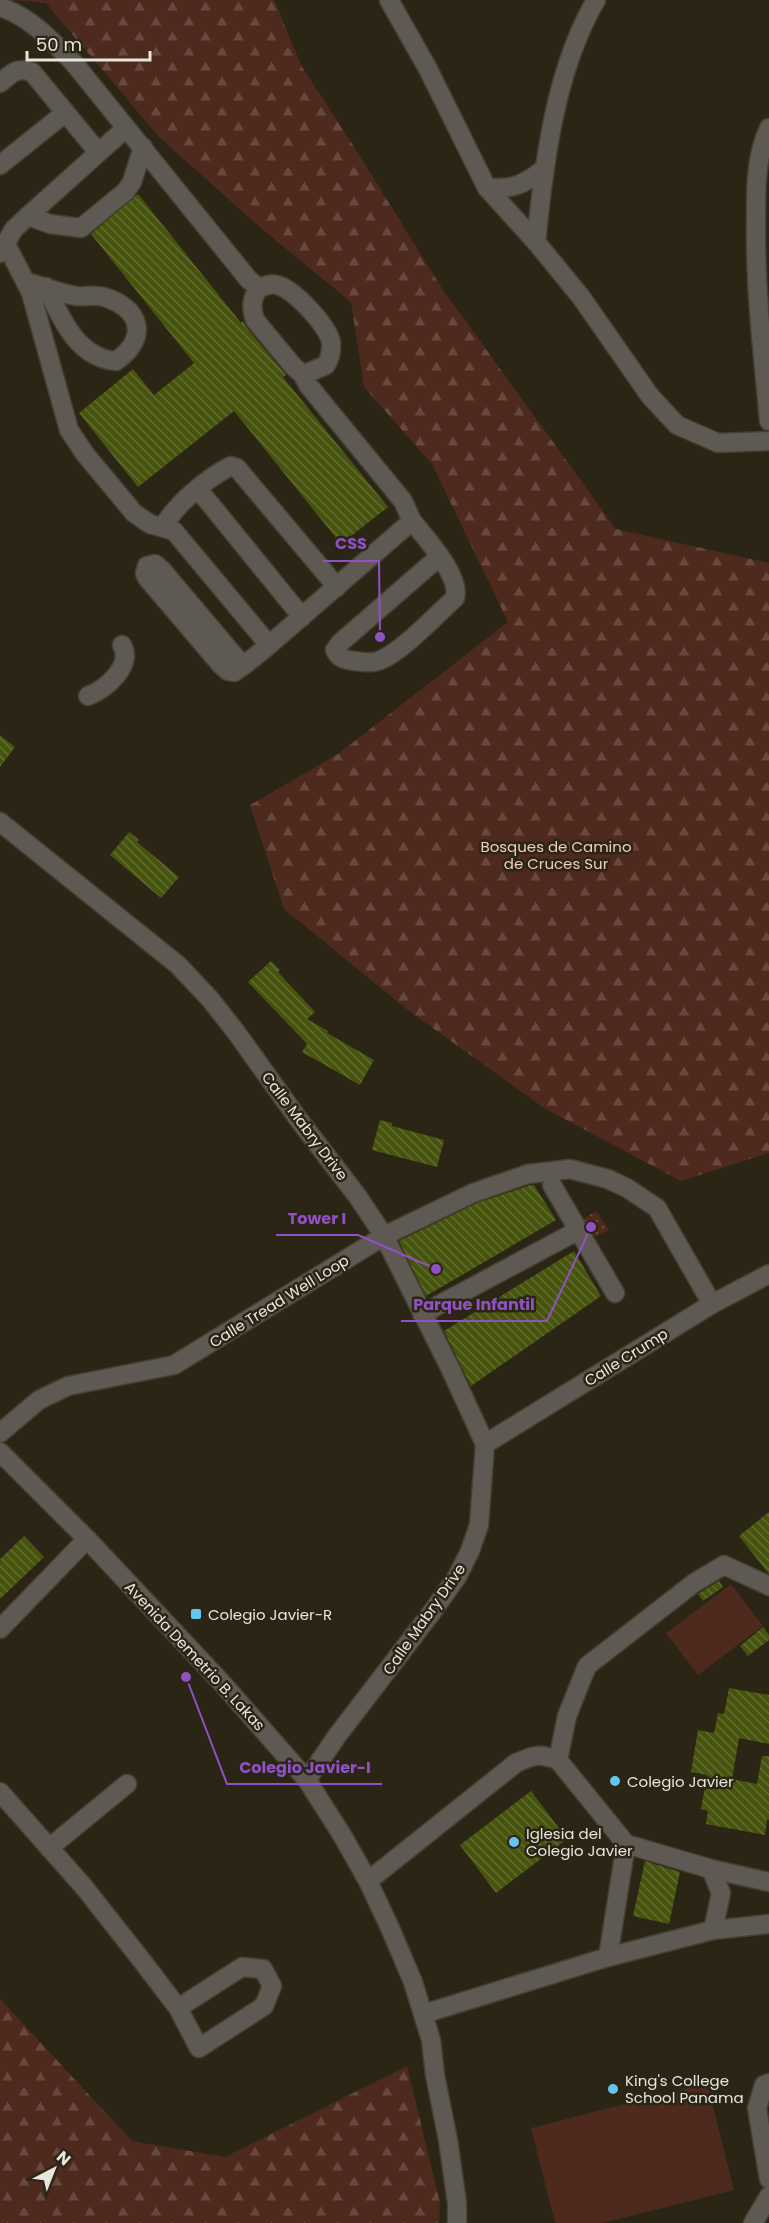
<svg xmlns="http://www.w3.org/2000/svg" width="769" height="2223" font-family="Poppins,sans-serif">
<defs>
<pattern id="green-dots" width="8" height="8" patternUnits="userSpaceOnUse" patternTransform="scale(1.5)"><rect width="8" height="8" fill="#4e291e"/><path d="M2 2h.1M6 6h.1" fill="none" stroke="#68483e" stroke-width="1.8" stroke-linecap="round"/></pattern>
<pattern id="forest-firs" width="22" height="20" patternUnits="userSpaceOnUse" patternTransform="scale(1.5)"><rect width="22" height="20" fill="#4e291e"/><path d="M5 1l3.5 6h-7zM16 11l3.5 6h-7z" fill="#68483e"/></pattern>
<pattern id="building-back-hatch" width="6" height="6" patternUnits="userSpaceOnUse" patternTransform="scale(1.5)"><rect width="6" height="6" fill="#47540e"/><path d="M-1 5l2 2M0 0l6 6M5-1l2 2" fill="none" stroke="#626c30"/></pattern>
</defs>
<rect width="100%" height="100%" fill="#2a2515"/>
<!-- green -->
<path fill="url(#green-dots)" d="M596,1211L609,1230L584,1242L574,1225Z"/>
<!-- forest -->
<g fill="url(#forest-firs)">
<path d="M8,0H274L302,67L351,142L443,290L616,529L769,563V1153L681,1181L544,1108L409,1011L284,909L250,805L338,754L508,622L432,464L364,387L351,302L263,230L159,137L46,3Z"/>
<path d="M0,1999L132,2141L225,2157L407,2066L440,2203L439,2223H0Z"/>
</g>
<!-- pitch -->
<g fill="#4e291e">
<path d="M731,1584L763,1626L698,1675L666,1633Z"/>
<path d="M707,2083L734,2190L602,2223H555L531,2128Z"/>
</g>
<!-- building -->
<g fill="url(#building-back-hatch)">
<path d="M138,194L241,323L243,321L246,327L286,375L283,377L388,507L341,544L234,411L138,487L79,413L133,369L154,395L194,363L91,234Z"/>
<path d="M0,735L15,747L0,767Z"/>
<path d="M129,832L139,840L137,842L179,877L161,898L110,855Z"/>
<path d="M271,961L280,970L278,972L315,1012L307,1019L328,1031L327,1033L374,1060L360,1085L302,1052L307,1044L248,982Z"/>
<path d="M380,1120L392,1123V1126L444,1140L437,1167L372,1150Z"/>
<path d="M531,1185H534L556,1220L426,1296L399,1241L477,1203Z"/>
<path d="M574,1251L601,1296L471,1386L444,1331Z"/>
<path d="M769,1512V1574L739,1536Z"/>
<path d="M24,1536L44,1557L0,1599V1559Z"/>
<path d="M719,1581L723,1587L703,1601L698,1594Z"/>
<path d="M763,1627L769,1635V1640L748,1656L740,1646Z"/>
<path d="M729,1688L769,1695V1744L739,1738L732,1779L757,1784L762,1756H769V1820L767,1819L765,1835L706,1824L708,1811L701,1809L707,1775L691,1772L698,1730L714,1733L718,1713L724,1714Z"/>
<path d="M531,1791L567,1839L496,1893L460,1845Z"/>
<path d="M645,1861L680,1872L669,1924L633,1916Z"/>
</g>
<g fill="none" stroke-linecap="round" stroke-linejoin="round">
<!-- minor casing -->
<g stroke="#454031" stroke-width="21">
<g id="minor">
<path d="M389,0L428,69L487,188L536,242L581,297L650,396L677,425L718,443L769,441"/>
<path d="M0,7C29,16 52,41 73,62L249,280L259,288C251,298 251,309 255,320L293,366L303,375L308,385L403,501L412,521L269,645L174,531L150,524L134,513L85,454L69,430L31,293L6,244"/>
<path d="M0,83C12,73 16,67 32,72L98,152"/>
<path d="M769,128C755,158 756,191 756,223C755,289 763,355 769,421"/>
<path d="M0,165L65,113"/>
<path d="M487,188C514,189 523,185 544,169"/>
<path d="M28,216L50,224L81,228L126,191L132,182L143,147"/>
<path d="M536,242C544,163 555,70 596,0"/>
<path d="M0,253L14,229L28,216L126,128"/>
<path d="M26,282C42,286 59,293 76,296C85,297 95,294 104,297C141,308 149,338 116,361C77,358 61,318 46,287"/>
<path d="M259,288C265,286 270,283 277,285C294,289 327,325 331,342C332,351 330,358 326,365L303,375"/>
<path d="M198,489L302,617"/>
<path d="M412,521C425,537 461,576 455,598C437,614 400,654 378,661C372,663 361,662 355,661C346,660 339,659 335,650L340,643L439,557"/>
<path d="M163,527C176,504 207,478 231,466L237,468L337,587"/>
<path d="M243,666L162,570L155,564L147,566L145,573L147,578L221,665L228,671L234,672C247,664 258,654 269,645"/>
<path d="M88,696C106,689 134,665 122,645"/>
<path d="M0,822L178,965L210,999L236,1032L299,1120L358,1197L384,1236L451,1370L485,1444L479,1525L470,1551L457,1577L432,1612L337,1736L307,1780"/>
<path d="M552,1185L615,1293"/>
<path d="M422,1314L577,1231"/>
<path d="M0,1433L39,1400L68,1386L174,1365L384,1236L473,1193L528,1174L570,1169L608,1179L627,1188L657,1208L712,1304"/>
<path d="M485,1444L712,1304L769,1274"/>
<path d="M0,1452L87,1539L222,1683L307,1780L342,1835L368,1881L390,1928L413,1982L431,2040L435,2075L448,2140L457,2203V2223"/>
<path d="M0,1629L87,1539"/>
<path d="M558,1760L567,1716L587,1666L694,1583L724,1565L769,1586"/>
<path d="M0,1792L84,1887L143,1962L178,2008L199,2048L264,2006L272,1986L263,1969L242,1967L178,2008"/>
<path d="M49,1848L127,1784"/>
<path d="M711,1869L721,1893L713,1930"/>
<path d="M368,1881L516,1763C534,1755 539,1753 558,1760L626,1844L711,1869L769,1882"/>
<path d="M608,1957L626,1844"/>
<path d="M423,2014L608,1957L713,1930L769,1924"/>
<path d="M769,2083L764,2085L757,2108L769,2179"/>
<path d="M753,2223L769,2196"/>
</g>
</g>
<!-- minor -->
<use href="#minor" stroke="#5f5953" stroke-width="18"/>
</g>
<!-- markers -->
<g fill="#65c5ee" stroke="#2a2515" stroke-width="2">
<rect x="190" y="1608" width="12" height="12" rx="3"/>
<circle cx="615" cy="1781" r="6"/>
<circle cx="514" cy="1842" r="6"/>
<circle cx="613" cy="2089" r="6"/>
</g>
<g text-anchor="middle" dominant-baseline="central" stroke-width="5" stroke-linejoin="round" paint-order="stroke">
<!-- park labels -->
<g font-size="15" fill="#f3cbbf" stroke="#2a2515">
<text x="556" y="846">Bosques de Camino<tspan x="556" dy="17">de Cruces Sur</tspan></text>
</g>
<!-- street labels -->
<g font-size="15" fill="#e8e5db" stroke="#2a2515">
<text transform="translate(305 1126) rotate(53)">Calle Mabry Drive</text>
<text transform="translate(279 1301) rotate(-32)">Calle Tread Well Loop</text>
<text transform="translate(626 1357) rotate(-32)">Calle Crump</text>
<text transform="translate(424 1619) rotate(-55)">Calle Mabry Drive</text>
<text transform="translate(195 1656) rotate(47)">Avenida Demetrio B. Lakas</text>
</g>
<!-- poi labels -->
<g font-size="15" fill="#e8e5db" stroke="#2a2515" text-anchor="start">
<text x="208" y="1614">Colegio Javier-R</text>
<text x="627" y="1781">Colegio Javier</text>
<text x="526" y="1833">Iglesia del<tspan x="526" dy="17">Colegio Javier</tspan></text>
<text x="625" y="2080">King's College<tspan x="625" dy="17">School Panama</tspan></text>
</g>
</g>
<!-- callouts -->
<path fill="none" stroke="#9151c5" stroke-width="2" d="M380 637L379 561H323M436 1269L358 1235H276M591 1227L547 1321H401M186 1677L227 1784H382"/>
<g fill="#9151c5" stroke="#2a2515" stroke-width="2">
<circle cx="380" cy="637" r="6"/>
<circle cx="436" cy="1269" r="6"/>
<circle cx="591" cy="1227" r="6"/>
<circle cx="186" cy="1677" r="6"/>
</g>
<g font-size="16" text-anchor="middle" font-weight="bold" fill="#9151c5" stroke="#2a2515" stroke-width="5" stroke-linejoin="round" paint-order="stroke">
<text x="351" y="549">CSS</text>
<text x="317" y="1224">Tower I</text>
<text x="474" y="1310">Parque Infantil</text>
<text x="305" y="1773">Colegio Javier-I</text>
</g>
<!-- north arrow -->
<g transform="translate(54 2169) rotate(42)" stroke="#2a2515" stroke-width="4.5" paint-order="stroke">
<path d="M0-4.5L10 22L0 15L-10 22Z" fill="#e8e5db"/>
<text y="-9" font-size="16" font-weight="bold" text-anchor="middle" fill="#e8e5db">N</text>
</g>
<!-- scale -->
<path d="M27 51v9h123v-9" fill="none" stroke="#e8e5db" stroke-width="3"/>
<text x="36" y="51" font-size="18" fill="#e8e5db" stroke="#2a2515" stroke-width="4.5" paint-order="stroke">50 m</text>
</svg>
